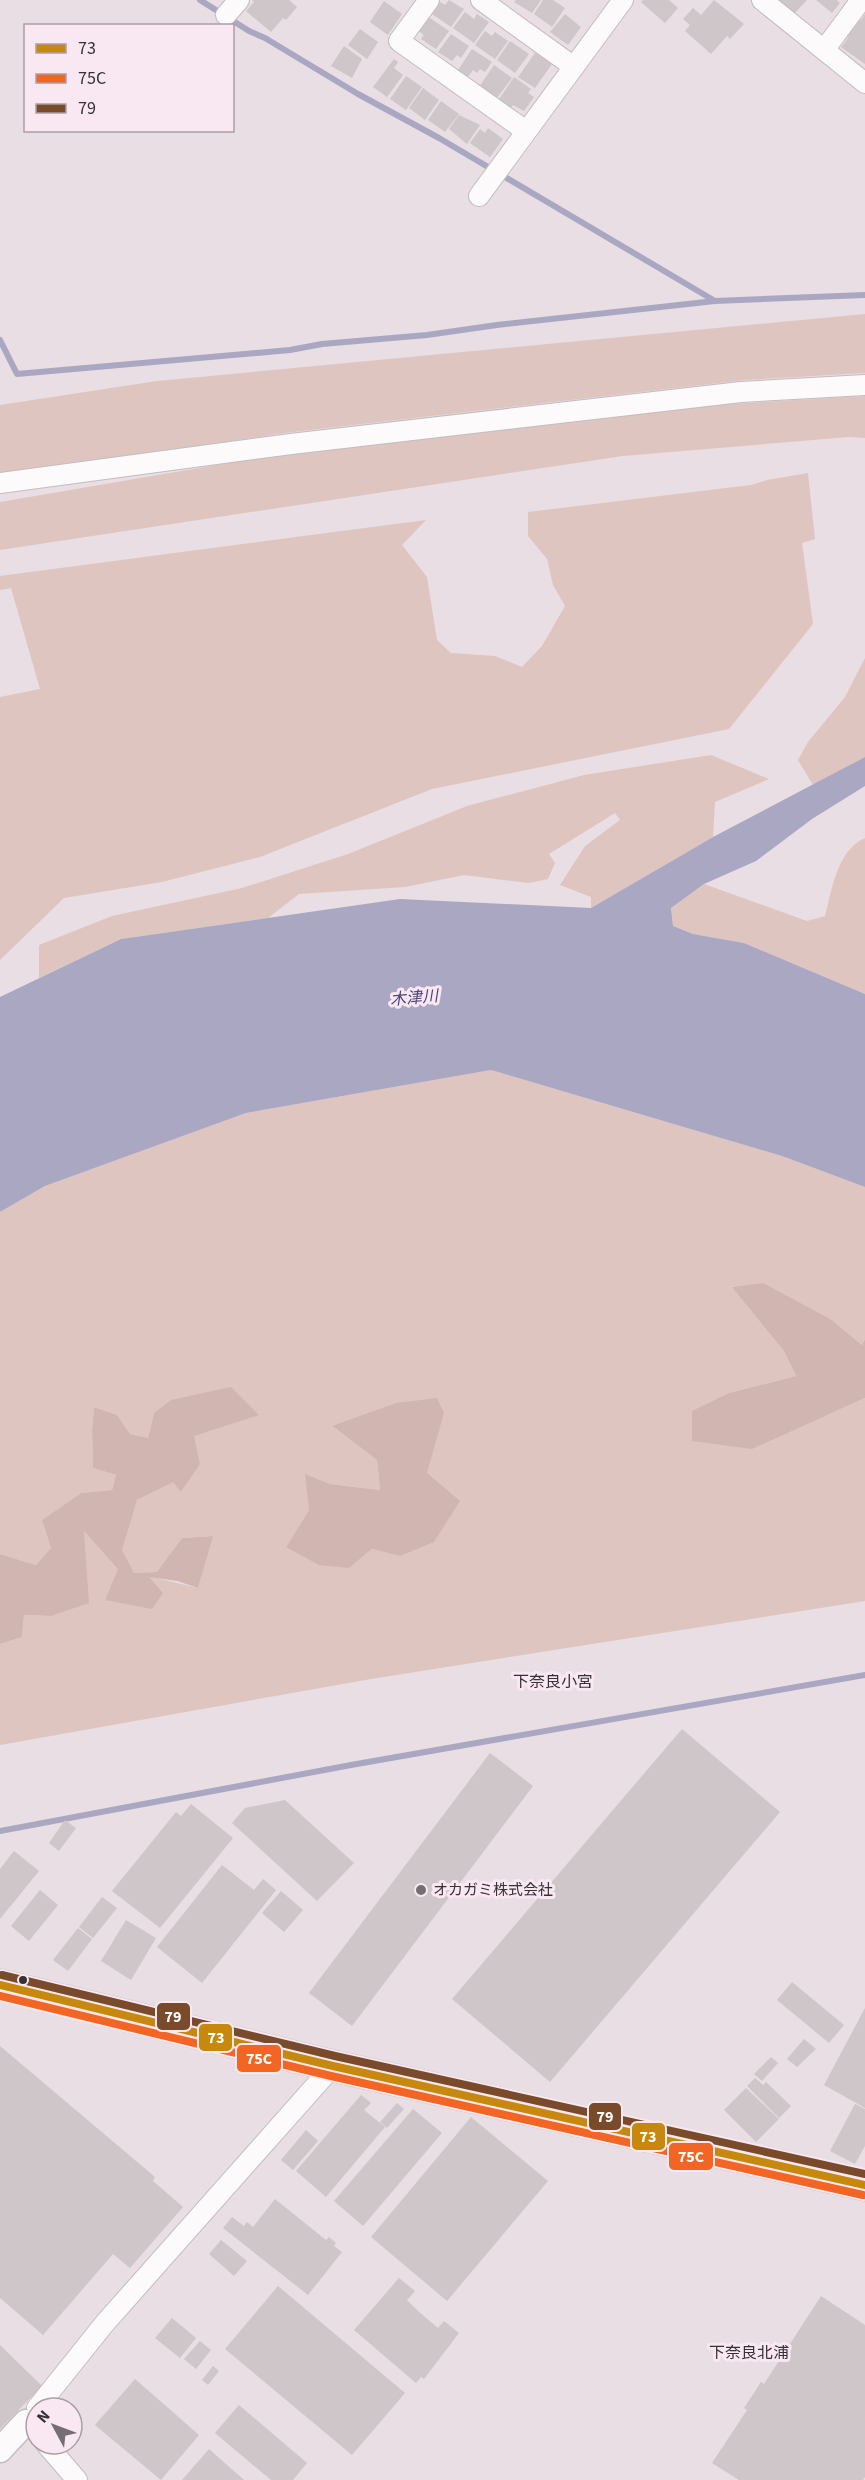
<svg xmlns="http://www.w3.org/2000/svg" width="865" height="2480" font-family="'Source Sans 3','Noto Sans JP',sans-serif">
<rect width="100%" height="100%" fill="#e8dee3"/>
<!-- green -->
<g fill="#dfc5c0" fill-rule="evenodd">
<path d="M865,314V373L745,380L284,433L0,477V405L157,381Z"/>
<path d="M865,396V438L849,437L623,456L0,550V502L304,450L574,413Z"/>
<path d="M808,473L815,539L802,543L813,624L729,729L432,789L260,857L162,882L64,898L0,960V697L40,689L11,588L0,590V576L426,520L402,545L427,577L437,640L451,653L495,656L522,667L542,646L565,606L553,585L547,559L528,536V512L751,485L767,480Z"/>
<path d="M865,658V757L813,785L798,760L808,742L845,697Z"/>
<path d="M711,755L769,779L715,802L713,837L591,908V897L560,885L585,846L620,820L615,813L549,854L555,863L548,879L529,883L464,875L405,887L299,894L268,918L121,939L39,978V945L112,916L242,888L348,854L467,806L584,775Z"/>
<path d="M865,838V994L744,943L693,934L673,926L671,908L704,884L807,921L825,916C832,890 837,850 865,838Z"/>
<path d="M491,1070L782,1156L865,1187V1339L862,1345L832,1320L732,1286L784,1351L796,1376L729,1393L825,1416L865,1398V1601L371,1679L0,1745V1644L22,1637L24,1615L51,1616L84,1531L119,1569L105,1600L148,1576L198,1588L212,1536L182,1538L158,1572L134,1573L121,1550L137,1500L173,1481L182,1492L193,1436L222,1425L154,1413L148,1438L130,1434L117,1415L94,1407L92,1430L93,1468L116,1475L112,1490L81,1493L42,1520L51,1548L36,1565L0,1554V1212L45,1186L246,1113ZM333,1427L434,1446L427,1473L400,1556L372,1549L349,1568L286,1547L309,1510L306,1475L330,1484L380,1490L377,1460Z"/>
</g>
<!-- forest -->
<g fill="#d1b5b0">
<path d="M763,1283L832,1320L862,1345L865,1339V1398L752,1449L692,1441V1411L729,1393L796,1376L784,1351L732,1287Z"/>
<path d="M231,1387L259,1415L194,1436L200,1464L181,1492L173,1482L137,1500L122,1550L134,1573L157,1572L182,1538L213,1536L198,1588L177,1581L149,1577L163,1593L152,1609L105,1600L118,1569L84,1531L89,1603L51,1616L24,1615L22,1637L0,1644V1554L36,1565L51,1548L42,1520L81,1493L112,1490L116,1475L93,1468L92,1430L94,1407L117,1415L130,1434L148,1438L154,1413L171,1400Z"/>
<path d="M437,1398L444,1413L427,1473L460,1501L434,1542L400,1556L372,1549L349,1568L319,1565L286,1547L309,1510L305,1474L330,1484L380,1490L377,1460L332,1426L396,1403Z"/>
</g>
<!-- water -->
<path fill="#aaa7c2" d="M865,757V786L812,819L756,861L704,884L671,908L673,926L693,934L744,943L865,994V1187L782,1156L491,1070L246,1113L45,1186L0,1212V997L121,939L400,899L591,908L713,837Z"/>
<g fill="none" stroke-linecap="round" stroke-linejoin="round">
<!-- stream -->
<g stroke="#aaa7c2" stroke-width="6">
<path d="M200,0L249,31L265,38L358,94L439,138L715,301"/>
<path d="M0,340L17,374L290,350L322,344L427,335L497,325L715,301L865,295"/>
<path d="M0,1831L351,1765L865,1675"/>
</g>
</g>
<!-- building -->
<g fill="#cec6c9">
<path d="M252,0H289L297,7L286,20L283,18L271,32L246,11L254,2Z"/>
<path d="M449,0L464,9L451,27L432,14L440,2L445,5Z"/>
<path d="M516,0H541L532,13L514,2Z"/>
<path d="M543,0H553L565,8L552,27L534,14Z"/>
<path d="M643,0H669L678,8L665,23L641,2Z"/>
<path d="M714,0L744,24L730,39L727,36L711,54L685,31L690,25L683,19L693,8L701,15Z"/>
<path d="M779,0H807L794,14Z"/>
<path d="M816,0H837L840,3L832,13Z"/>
<path d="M384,1L402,14L388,35L370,22Z"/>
<path d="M465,12L474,19L477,14L489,22L474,43L453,28Z"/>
<path d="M565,14L581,27L568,45L550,32Z"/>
<path d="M865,14V64L841,47L848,38L843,34L856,16L861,20Z"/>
<path d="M427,16L449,31L436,49L421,39L424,35L417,30Z"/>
<path d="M360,29L378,42L367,59L348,45Z"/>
<path d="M485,31L492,36L495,32L508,41L495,59L475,45Z"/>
<path d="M451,34L469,46L461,58L457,55L452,61L438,52Z"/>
<path d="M510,41L529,54L515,73L497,60Z"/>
<path d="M344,46L362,59L352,78L331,66Z"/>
<path d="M472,49L492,62L485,72L480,69L477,73L473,70L468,77L458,70Z"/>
<path d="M535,53L552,64L535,88L518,77Z"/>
<path d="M394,59L398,62L394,68L403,75L387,97L373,87Z"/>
<path d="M494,65L512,78L496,99L479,87Z"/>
<path d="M406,76L422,87L406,110L390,99Z"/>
<path d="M514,77L531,89L528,93L534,97L524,111L513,105L509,110L497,102Z"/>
<path d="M423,88L439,100L425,120L409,108Z"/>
<path d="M441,101L459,114L445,132L428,120Z"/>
<path d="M459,115L480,125L467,144L449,129Z"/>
<path d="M488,128L503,139L490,157L470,143L480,129L485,133Z"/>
<path d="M682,1729L780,1812L550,2082L452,1999Z"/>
<path d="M490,1753L533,1786L352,2026L309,1993Z"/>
<path d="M285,1800L354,1863L317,1901L232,1823L245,1808Z"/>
<path d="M191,1804L233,1838L160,1928L112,1891L176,1812L181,1816Z"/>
<path d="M65,1820L76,1828L59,1851L49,1843Z"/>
<path d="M14,1851L39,1871L0,1919V1869Z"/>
<path d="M222,1865L254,1890L263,1879L276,1890L202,1983L157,1947Z"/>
<path d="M40,1890L58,1905L29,1941L11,1926Z"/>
<path d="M281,1891L303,1910L284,1932L262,1913Z"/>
<path d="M102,1897L117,1908L93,1938L79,1927Z"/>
<path d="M126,1920L156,1938L131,1980L101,1961Z"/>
<path d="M78,1928L92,1939L68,1971L53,1960Z"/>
<path d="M792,1982L844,2025L829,2043L777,2000Z"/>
<path d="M865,2008V2108L824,2085Z"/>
<path d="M804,2039L816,2049L797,2067L787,2059Z"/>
<path d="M0,2046L155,2177L153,2181L183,2207L130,2268L113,2254L43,2335L0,2298Z"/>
<path d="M771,2057L778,2063L762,2081L754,2074Z"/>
<path d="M755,2078L763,2085L766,2082L791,2106L779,2118L747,2086Z"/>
<path d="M746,2088L779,2119L756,2142L724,2110Z"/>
<path d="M361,2095L371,2103L364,2110L385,2127L326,2197L296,2171Z"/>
<path d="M397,2103L404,2109L387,2128L380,2122Z"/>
<path d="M855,2104L865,2109V2146L855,2164L830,2151Z"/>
<path d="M413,2109L442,2133L363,2226L334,2201Z"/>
<path d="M471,2117L548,2181L447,2301L371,2237Z"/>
<path d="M306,2130L318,2141L293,2170L281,2160Z"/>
<path d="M275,2199L326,2240L329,2237L336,2243L334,2246L342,2252L308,2295L223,2228L232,2217L244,2226L247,2222L253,2227Z"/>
<path d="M221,2240L247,2261L234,2276L209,2254Z"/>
<path d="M399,2278L415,2291L407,2300L418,2311L438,2328L444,2321L459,2333L424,2379L421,2377L416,2383L354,2330Z"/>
<path d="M278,2286L405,2393L352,2455L225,2349Z"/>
<path d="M821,2296L865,2325V2477L863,2480H739L712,2463L747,2410L744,2408L761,2382L764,2384Z"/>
<path d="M172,2318L196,2338L180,2358L155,2338Z"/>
<path d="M200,2341L211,2350L196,2369L184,2359Z"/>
<path d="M0,2345L42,2386L0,2429Z"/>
<path d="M213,2366L219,2371L208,2385L202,2380Z"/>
<path d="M135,2379L199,2435L161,2480L95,2425Z"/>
<path d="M239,2405L307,2463L293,2480H271L215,2433Z"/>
<path d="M209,2449L244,2480H182Z"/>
</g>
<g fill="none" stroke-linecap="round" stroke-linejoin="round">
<!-- minor casing -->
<g stroke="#c4bcc0" stroke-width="22">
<g id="minor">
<path d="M429,0L399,41L526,131"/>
<path d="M481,0L574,67"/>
<path d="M762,0L865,83"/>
<path d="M226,15L239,0"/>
<path d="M824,50L861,0"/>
<path d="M479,196L623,0"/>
<path d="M0,483L291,444L741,392L865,385"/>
<path d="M37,2408L105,2323L333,2066"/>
<path d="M46,2444L77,2480"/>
</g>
</g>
<!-- tertiary casing -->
<g stroke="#c4bcc0" stroke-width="27">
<path id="tertiary" d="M0,2450L26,2422"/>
</g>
<!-- primary casing -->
<g stroke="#c4bcc0" stroke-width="33">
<path id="primary" d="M0,1985L333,2066L865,2185"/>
</g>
<!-- minor -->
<use href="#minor" stroke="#fcfafb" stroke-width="20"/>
<!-- tertiary -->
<use href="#tertiary" stroke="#fcfafb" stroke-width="24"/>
<!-- primary -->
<use href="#primary" stroke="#fcfafb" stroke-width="30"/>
<!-- bus-1 casing -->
<g stroke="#f9e8f1" stroke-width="12">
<path id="bus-1" d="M0,1985L333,2066L865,2185"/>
</g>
<!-- bus-2 casing -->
<g stroke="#f9e8f1" stroke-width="12">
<path id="bus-2" d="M0,1996L331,2076L863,2195"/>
</g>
<!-- bus-3 casing -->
<g stroke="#f9e8f1" stroke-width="12">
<path id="bus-3" d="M2,1975L335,2056L865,2174"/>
</g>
<!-- bus-1 -->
<use href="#bus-1" stroke="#c7890d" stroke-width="8"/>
<!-- bus-2 -->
<use href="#bus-2" stroke="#f26522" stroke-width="8"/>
<!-- bus-3 -->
<use href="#bus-3" stroke="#7a4b2a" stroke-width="8"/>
</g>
<!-- markers -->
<circle fill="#756e72" stroke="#f9e8f1" stroke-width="2" cx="421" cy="1890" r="6"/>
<circle fill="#373135" stroke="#f9e8f1" stroke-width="2" cx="23" cy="1980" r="5"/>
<g text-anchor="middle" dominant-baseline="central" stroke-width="6" stroke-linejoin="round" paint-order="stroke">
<!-- poi labels -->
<g font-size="15" fill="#373135" stroke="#f9e8f1" text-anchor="start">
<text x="433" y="1890">オカガミ株式会社</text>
</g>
<!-- water labels -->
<g font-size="16" font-style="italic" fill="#494579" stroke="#f9e8f1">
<text transform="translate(414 998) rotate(-5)">木津川</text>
</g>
<!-- neighbourhood labels -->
<g font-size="16" fill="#373135" stroke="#f9e8f1">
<text x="553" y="1682">下奈良小宮</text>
<text x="749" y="2353">下奈良北浦</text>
</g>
</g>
<g stroke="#f9e8f1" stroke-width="2">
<rect x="156" y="2002" width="35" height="29" rx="6" fill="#7a4b2a"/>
<rect x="198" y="2023" width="35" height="29" rx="6" fill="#c7890d"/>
<rect x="236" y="2044" width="46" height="29" rx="6" fill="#f26522"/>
<rect x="588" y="2102" width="34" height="29" rx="6" fill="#7a4b2a"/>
<rect x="631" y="2122" width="35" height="29" rx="6" fill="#c7890d"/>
<rect x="668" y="2142" width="46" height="29" rx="6" fill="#f26522"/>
</g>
<g font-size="16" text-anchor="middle" font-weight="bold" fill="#fff">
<text x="173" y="2022">79</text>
<text x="216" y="2043">73</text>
<text x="259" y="2064">75C</text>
<text x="605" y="2122">79</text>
<text x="648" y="2142">73</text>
<text x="691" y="2162">75C</text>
</g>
<!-- legend -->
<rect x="24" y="24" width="210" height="108" fill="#f9e8f1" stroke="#ab9fa6" stroke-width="1.5"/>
<rect x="36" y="44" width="30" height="9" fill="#c7890d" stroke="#ab9fa6" stroke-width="1.5"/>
<text x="78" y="54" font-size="18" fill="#373135">73</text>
<rect x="36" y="74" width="30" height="9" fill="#f26522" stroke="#ab9fa6" stroke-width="1.5"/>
<text x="78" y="84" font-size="18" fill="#373135">75C</text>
<rect x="36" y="104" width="30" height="9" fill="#7a4b2a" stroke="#ab9fa6" stroke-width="1.5"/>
<text x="78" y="114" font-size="18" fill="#373135">79</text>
<!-- north arrow -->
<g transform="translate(54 2426) rotate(311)"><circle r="28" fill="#f9e8f1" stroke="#ab9fa6" stroke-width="1.5"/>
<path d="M0-4.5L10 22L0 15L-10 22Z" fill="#756e72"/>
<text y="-9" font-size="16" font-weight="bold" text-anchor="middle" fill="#373135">N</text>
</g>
</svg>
